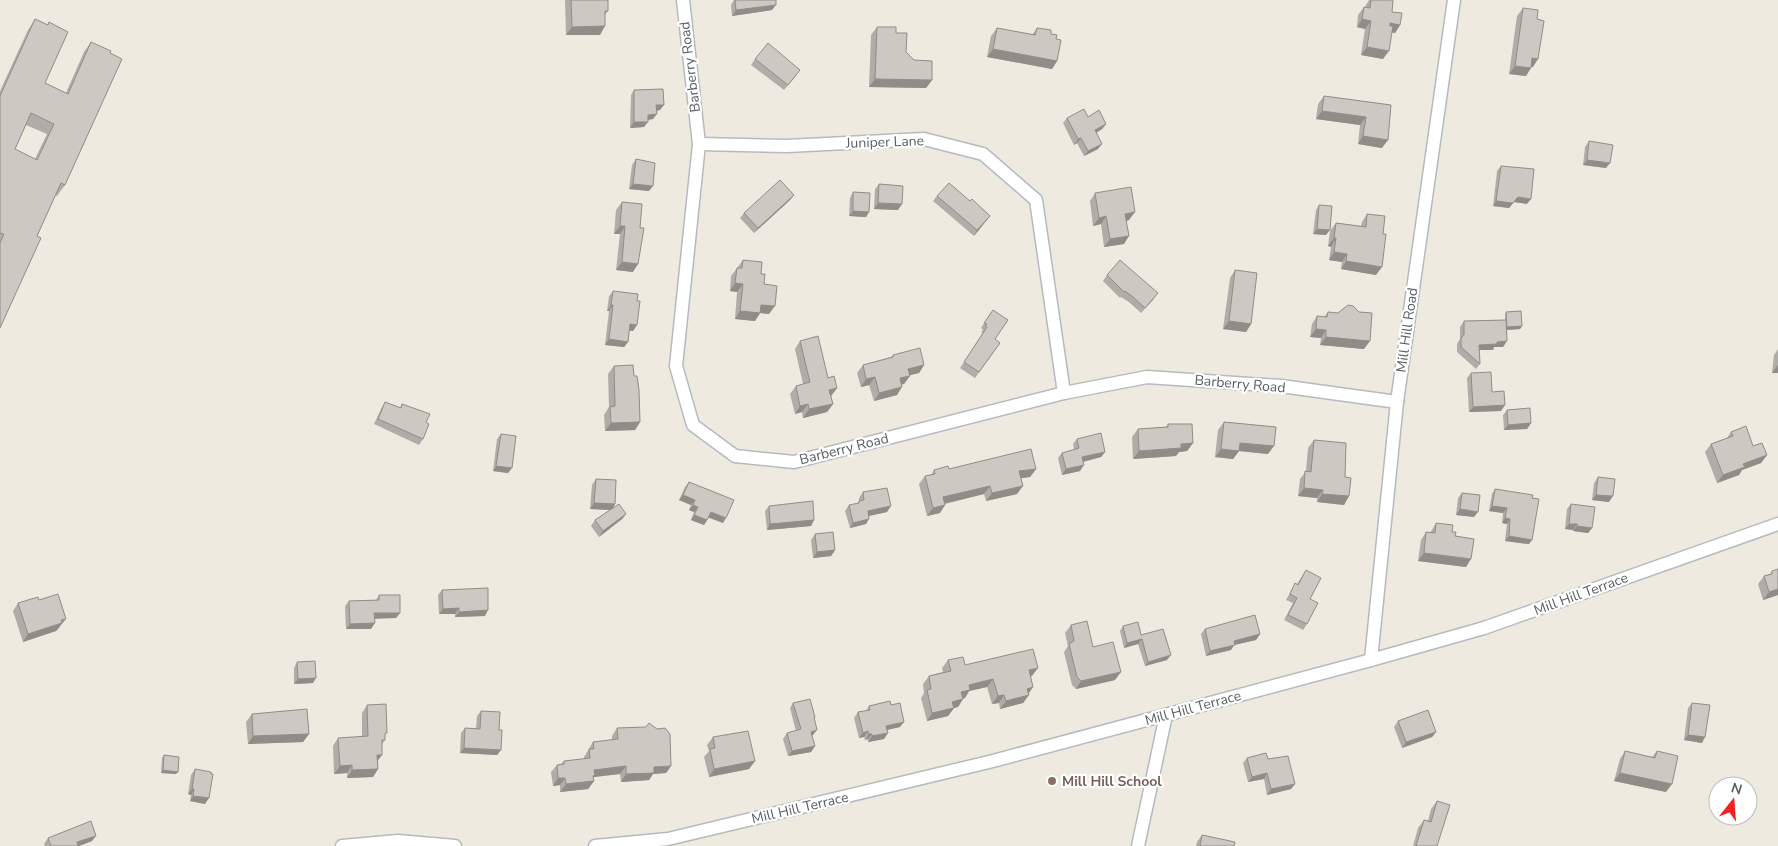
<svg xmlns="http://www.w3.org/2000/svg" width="1778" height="846" font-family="'Nunito Sans',sans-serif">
<rect width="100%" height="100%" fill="#eeeae0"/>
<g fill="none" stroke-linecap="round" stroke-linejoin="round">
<!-- street casing -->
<g stroke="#b6babe" stroke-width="15">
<g id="street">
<path d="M683,0L699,144L676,366L693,425L735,456L794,462L1064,393L1147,377L1281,386L1397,402"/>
<path d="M699,144L787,146L924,139L983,154L1036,200L1064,393"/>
<path d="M1371,660L1397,402L1454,0"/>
<path d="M342,846L398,841L455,846"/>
<path d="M595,846L668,839L993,761L1371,660L1484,628L1778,524"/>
<path d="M1138,846L1166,715"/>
</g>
</g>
<!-- street -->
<use href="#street" stroke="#fff" stroke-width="12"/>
</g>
<!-- wall -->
<g fill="#b0aca7" fill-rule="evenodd">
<path d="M565,0H608V11L605,15L600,35H566Z"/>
<path d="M734,0L772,10L732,16L731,5Z"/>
<path d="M1369,0H1391L1392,12L1400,25L1395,33L1392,32L1383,59L1361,55L1365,29L1357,27L1358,15L1364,7L1365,8L1366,5Z"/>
<path d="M1523,8L1537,19L1533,67H1531L1526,76L1509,74L1517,16Z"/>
<path d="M35,19L47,25L49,22L45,83L66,93L84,52L91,42L65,185L57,196L55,195L37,236L0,328V91L28,30ZM26,125L47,134L35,159L15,149Z"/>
<path d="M877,27L896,33L906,52L932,80L926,88L869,87L871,35Z"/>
<path d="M997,28L1032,35L1037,28L1051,34L1056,39L1057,61L1052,69L987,57L991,36Z"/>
<path d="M755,59L796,76L784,90L751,65Z"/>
<path d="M634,90L660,110L657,111L653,119L648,120L644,127L630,128L631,95Z"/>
<path d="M1324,96L1391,105L1382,148L1358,144L1360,125L1316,119L1318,104Z"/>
<path d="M1088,117L1106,124L1102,129L1096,133L1098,149L1084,156L1077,143L1074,145L1063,123L1067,118Z"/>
<path d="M1589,141L1606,168L1583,165L1585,147Z"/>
<path d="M636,159L649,191L629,189L632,165Z"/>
<path d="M1501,166L1527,204L1514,202L1509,208L1493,206L1497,171Z"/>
<path d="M879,184L898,210L874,209L875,189Z"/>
<path d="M853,192L869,212L866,217L849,216L850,198Z"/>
<path d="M1095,193L1129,220L1127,221L1124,244L1104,247L1101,224L1093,226L1090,201Z"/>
<path d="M794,195L790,200L754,233L740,218L744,213Z"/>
<path d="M937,196L970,201L990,216L974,236L933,201Z"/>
<path d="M622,202L633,272L616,270L620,234H614L616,210Z"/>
<path d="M1319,205L1326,235L1313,234L1316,210Z"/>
<path d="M1367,214L1376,275L1341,269L1342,262L1329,260L1331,247L1328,246L1330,231L1336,223L1361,226L1362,222Z"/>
<path d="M743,260L761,274L764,284L769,314L760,313L755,321L735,319L737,292L730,291L731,276Z"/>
<path d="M1235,270L1251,324L1246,332L1223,329L1230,278Z"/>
<path d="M1107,275L1154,299L1141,313L1129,302L1121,297L1120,298L1103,281Z"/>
<path d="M613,291L637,301V325L633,331L629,330L628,342L624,347L605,345L609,311H607L609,296Z"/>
<path d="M993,310L995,339L1000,343L975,378L960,368L983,333L981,332L983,330L981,328Z"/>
<path d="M1328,312L1364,349L1320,345L1321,338L1310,337L1312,324L1317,316L1324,317Z"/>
<path d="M1506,312L1522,326L1520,329L1507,330L1503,347H1494L1493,350H1479L1480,364L1476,369L1457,352V344L1460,339V327L1464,321L1505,320V315Z"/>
<path d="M800,341L828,378L837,388L831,396L833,404L827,412L803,418L802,412L795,414L790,394L796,386L803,384L795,349Z"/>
<path d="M1778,349V373H1772L1774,355Z"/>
<path d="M893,355L924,365L919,373L909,375L904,384H902L897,395L874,401L869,385L861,387L857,373L863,365L891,357Z"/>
<path d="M614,366L634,376L640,422L635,430L605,431L604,415L609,407L608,374Z"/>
<path d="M1471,373L1492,392L1501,411L1469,412L1467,378Z"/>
<path d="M385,402L400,408L402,404L426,422L423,439L419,445L374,424L382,407Z"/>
<path d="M1507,410L1531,423L1527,429L1504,430L1503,415Z"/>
<path d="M1224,422L1268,454L1239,451L1233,459L1215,457L1218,430Z"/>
<path d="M1168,424L1193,443L1187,451L1179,452L1176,456L1133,459L1132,437L1138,429L1166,427Z"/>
<path d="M1731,432L1767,455L1761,463L1742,470L1739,475L1717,483L1705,452L1711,444L1727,438Z"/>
<path d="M501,434L508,473L493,471L497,439Z"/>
<path d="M1077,439L1105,452L1101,457L1083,462L1080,471L1062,475L1058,458L1062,453L1074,450L1073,444Z"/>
<path d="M1314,440L1345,477L1349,496L1344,505L1317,502V498L1298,496L1300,479L1306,471L1308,448Z"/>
<path d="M949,469H1036L1030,477L1021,478L1017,494L986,501L984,494L945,504L940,513L927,516L919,484L925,476L931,475L934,470Z"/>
<path d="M1598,477L1609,502L1592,500L1594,483Z"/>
<path d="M596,479L615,504L613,508L626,514L622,519L599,537L591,526L595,520L610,510L590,509L592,485Z"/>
<path d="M689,482L723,523L709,517L704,525L691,520L694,512L689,510L691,505L679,500L685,487Z"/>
<path d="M1495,489L1529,544L1505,541L1507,524L1502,523L1503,513L1489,511L1492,494Z"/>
<path d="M863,492L887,512L869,516L866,524L850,528L845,511L849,505L857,504L859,501V498Z"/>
<path d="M1462,493L1474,517L1456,515L1458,498Z"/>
<path d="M1571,504L1592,528L1588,533L1573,531V530L1565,529L1567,509Z"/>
<path d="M769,506L814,520L811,526L767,530L765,511Z"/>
<path d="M1436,523L1452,532L1455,536L1466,567L1418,561L1421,540L1426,532L1430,533Z"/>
<path d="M815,534L835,550L831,556L813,558L811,540Z"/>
<path d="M1306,570L1310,599L1307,624L1303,630L1284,620L1293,603L1286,600L1292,589L1295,583L1297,584Z"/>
<path d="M1772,571L1778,595L1763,600L1758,584L1764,576L1770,574Z"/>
<path d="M442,590L485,616L455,617V614H439L438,595Z"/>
<path d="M379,595L400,613L396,618H375L371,629H346L345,606L349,601L376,600Z"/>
<path d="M18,603L60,627L56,631L23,642L13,611Z"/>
<path d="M1071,625L1093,647L1115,680L1076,689L1072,685L1064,652L1068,646L1065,633Z"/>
<path d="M1123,626L1141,635L1167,660L1145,666L1138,644L1124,648L1120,631Z"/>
<path d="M1205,629L1260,634L1256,640L1234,645L1231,650L1206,656L1201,634Z"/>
<path d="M948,660L965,665L1032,676H1030L1033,687L1023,703L1000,709L999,703L992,704L987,687L969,691L965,698H963L958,707L954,708L948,716L927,721L921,698L924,693L923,684L929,676L943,672L942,668Z"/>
<path d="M297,662L313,683L294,684V668Z"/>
<path d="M793,703L814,719L813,735L812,736L815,746L811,752L788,756L783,739L787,733L796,731L790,708Z"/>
<path d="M1692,703L1702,743L1684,740L1688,708Z"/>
<path d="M367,705L385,736V740L382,744L378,761V769L373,777L347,778V773L334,774L333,746L338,738L362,737V713Z"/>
<path d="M891,705L900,727L887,730L884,739L868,742V739L865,740L864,737L859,738L854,718L858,712L866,711L869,706Z"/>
<path d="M481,711L501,750L497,755L460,753L461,733L465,728L476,729L477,716Z"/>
<path d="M252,714L309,734L303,742L248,744L246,722Z"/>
<path d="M1398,721L1436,732L1432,737L1402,748L1394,727Z"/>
<path d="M617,728L671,766L666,773L653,774L649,780L621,782L620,774L594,777V781L588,789L560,792V785L553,786L551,772L557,765L561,764L564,761L584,759V757L593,742L612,740V736Z"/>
<path d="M713,737L755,761L749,769L709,777L704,757L709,751L707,745Z"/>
<path d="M1625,751L1652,757L1657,751L1666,792L1614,781L1620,759Z"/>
<path d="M164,755L176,774L161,773L162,758Z"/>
<path d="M1247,758L1295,784L1291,789L1267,795L1264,779L1248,782L1243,763Z"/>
<path d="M195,769L205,804L190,801L191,795L188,794L191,775Z"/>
<path d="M1437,801V846H1413L1418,828L1424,820L1428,821L1431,809Z"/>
<path d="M1202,835L1234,846H1196L1197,842Z"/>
<path d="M48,838L92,841L79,846H45L44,844Z"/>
</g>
<!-- shaded-wall -->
<g fill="#908c88">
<path d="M776,5L772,10L732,16L736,10Z"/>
<path d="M1362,19L1371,21L1365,29L1357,27Z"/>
<path d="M1390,23L1400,25L1395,33L1385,31Z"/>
<path d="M605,26L600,35H566L572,27Z"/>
<path d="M1367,47L1389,51L1383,59L1361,55Z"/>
<path d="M993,49L1057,61L1052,69L987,57Z"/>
<path d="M1532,58L1538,59L1533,67L1527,66Z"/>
<path d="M1515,66L1531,68L1526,76L1509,74Z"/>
<path d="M875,79L932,80L926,88L869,87Z"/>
<path d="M656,105H664L660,110L653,111Z"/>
<path d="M1322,111L1366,117L1360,125L1316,119Z"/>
<path d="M657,114L653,119L644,120L648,115Z"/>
<path d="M634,122H648L644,127L630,128Z"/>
<path d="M1106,124L1102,129L1091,136L1095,130Z"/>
<path d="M1363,136L1388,140L1382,148L1358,144Z"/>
<path d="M1081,138L1077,143L1074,145L1078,139Z"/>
<path d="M1102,144L1098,149L1084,156L1088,151Z"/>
<path d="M1587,160L1610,163L1606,168L1583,165Z"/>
<path d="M633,184L653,186L649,191L629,189Z"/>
<path d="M794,195L790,200L754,233L758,228Z"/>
<path d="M1518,197L1531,199L1527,204L1514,202L1509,208L1493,206L1496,201Z"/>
<path d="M878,203L902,204L898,210L874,209Z"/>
<path d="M853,211L869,212L866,217L849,216Z"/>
<path d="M1135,212L1129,220L1120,222L1125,214Z"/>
<path d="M990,216L974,236L977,230Z"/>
<path d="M1106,216L1101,224L1093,226L1099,218Z"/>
<path d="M620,226H625L620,234H614Z"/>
<path d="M1317,229L1330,230L1326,235L1313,234Z"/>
<path d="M1129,236L1124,244L1104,247L1110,239Z"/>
<path d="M1334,238H1336L1331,247L1328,246Z"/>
<path d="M1334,252L1347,254L1342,262L1329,260Z"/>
<path d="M1346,261L1382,267L1376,275L1341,269Z"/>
<path d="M622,262L638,264L633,272L616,270Z"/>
<path d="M735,283L743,284L737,292L730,291Z"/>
<path d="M611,305H613L609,311H607Z"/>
<path d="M761,305L775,306L769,314L760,313L755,321L735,319L740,311Z"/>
<path d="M1229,321L1251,324L1246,332L1223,329Z"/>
<path d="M630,324L637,325L633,331L626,330Z"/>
<path d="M1522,326L1520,329L1505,330L1507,327Z"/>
<path d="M1316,329L1326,330L1321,338L1310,337Z"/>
<path d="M1326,337L1370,341L1364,349L1320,345Z"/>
<path d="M609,339L628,342L624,347L605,345Z"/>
<path d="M1507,341L1503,347H1494L1493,350H1475L1479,345Z"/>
<path d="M924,365L919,373L902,377L908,369Z"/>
<path d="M1778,365V373H1772Z"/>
<path d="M910,376L904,384L894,386L900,378Z"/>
<path d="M875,377L869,385L861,387L866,379Z"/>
<path d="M902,387L897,395L874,401L879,393Z"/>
<path d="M837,388L831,396L829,390Z"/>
<path d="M808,404L802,412L795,414L800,406Z"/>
<path d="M833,404L827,412L803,418L809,409Z"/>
<path d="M1505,405L1501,411L1469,412L1473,407Z"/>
<path d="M640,422L635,430L605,431L611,423Z"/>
<path d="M1531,423L1527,429L1504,430L1508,425Z"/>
<path d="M1193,443L1187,451L1179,452L1176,456L1133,459L1139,451L1181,444Z"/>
<path d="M1240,443L1274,446L1268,454L1239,451L1233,459L1215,457L1221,449Z"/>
<path d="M1105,452L1101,457L1078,463L1082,457Z"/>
<path d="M1767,455L1761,463L1742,470L1739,475L1717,483L1723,475L1743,464Z"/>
<path d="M1084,465L1080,471L1062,475L1066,469Z"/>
<path d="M496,466L512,468L508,473L493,471Z"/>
<path d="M1036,469L1030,477L1014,479L1019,471Z"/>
<path d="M990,486L984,494L938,505L943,497Z"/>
<path d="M1023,486L1017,494L986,501L992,493Z"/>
<path d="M1304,488L1323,490L1317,498L1298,496Z"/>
<path d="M1322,494L1349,496L1344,505L1317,502Z"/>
<path d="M683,495L695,500L691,505L679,500Z"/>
<path d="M1596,495L1613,496L1609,502L1592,500Z"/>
<path d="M594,503L615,504L612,510L590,509Z"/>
<path d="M693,505L698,507L694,512L689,510Z"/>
<path d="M945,505L940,513L927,516L933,508Z"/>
<path d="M891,506L887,512L864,517L868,511Z"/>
<path d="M1492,506L1507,508L1503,513L1489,511Z"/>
<path d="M1460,509L1478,512L1474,517L1456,515Z"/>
<path d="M711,512L726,518L723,523L707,517Z"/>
<path d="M626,514L622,519L599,537L603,531Z"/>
<path d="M694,515L707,520L704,525L691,520Z"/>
<path d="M1505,518L1510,519L1507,524L1502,523Z"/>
<path d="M869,519L866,524L850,528L853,523Z"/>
<path d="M814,520L811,526L767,530L770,524Z"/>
<path d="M1569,524H1577L1573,530L1565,529Z"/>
<path d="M1577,526L1592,528L1588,533L1573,531Z"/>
<path d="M1509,536L1532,540L1529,544L1505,541Z"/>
<path d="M835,550L831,556L813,558L817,552Z"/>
<path d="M1424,553L1471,559L1466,567L1418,561Z"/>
<path d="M1778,589V595L1763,600L1769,592Z"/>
<path d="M459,608L455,614H439L443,609Z"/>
<path d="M488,610L485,616L455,617L459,612Z"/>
<path d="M374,613H400L396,618L371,619Z"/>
<path d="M66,619L56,631L23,642L28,634Z"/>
<path d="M375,623L371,629H346L350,624Z"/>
<path d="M1260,634L1256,640L1234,645L1231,650L1206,656L1210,651L1234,641Z"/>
<path d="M1142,639L1138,644L1124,648L1127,643Z"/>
<path d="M1171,655L1167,660L1145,666L1148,662Z"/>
<path d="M1038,668L1032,676L1023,678L1029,670Z"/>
<path d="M1121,672L1115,680L1076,689L1081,681Z"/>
<path d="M316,678L313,683L294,684L298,679Z"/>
<path d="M993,679L987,687L969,691L965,698L956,700L961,692L969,685Z"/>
<path d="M1033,687L1027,695V689Z"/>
<path d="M1004,695L999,703L992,704L998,696Z"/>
<path d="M1029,695L1023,703L1000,709L1006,701Z"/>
<path d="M963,699L958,707L948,709L954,708L948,716L927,721L932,713L952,702Z"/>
<path d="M904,722L900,727L882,731L886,726Z"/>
<path d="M817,730L813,735L807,737L811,732Z"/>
<path d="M868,731L864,737L859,738L863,733Z"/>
<path d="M1436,732L1432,737L1402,748L1406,742Z"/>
<path d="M888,733L884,739L868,742L872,736Z"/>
<path d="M309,734L303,742L248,744L253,736Z"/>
<path d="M869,734H872L868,739L865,740Z"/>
<path d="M1688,735L1705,737L1702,743L1684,740Z"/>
<path d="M815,746L811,752L788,756L792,751Z"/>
<path d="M464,748L501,750L497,755L460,753Z"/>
<path d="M377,755H382L376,763Z"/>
<path d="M755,761L749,769L709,777L714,769Z"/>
<path d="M352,765L347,773L334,774L340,766Z"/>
<path d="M626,766L620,774L594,777V781L588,789L560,792L566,784L594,770Z"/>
<path d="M671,766L666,773L653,774L649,780L621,782L626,774L654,767Z"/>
<path d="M378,769L373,777L347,778L352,770Z"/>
<path d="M163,770L178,772L176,774L161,773Z"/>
<path d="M1267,773L1264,779L1248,782L1252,777Z"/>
<path d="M1620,773L1672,784L1666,792L1614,781Z"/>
<path d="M558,778H565L560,785L553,786Z"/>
<path d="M1295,784L1291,789L1267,795L1271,789Z"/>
<path d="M192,789H194L191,795L188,794Z"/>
<path d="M193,796L209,798L205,804L190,801Z"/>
<path d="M96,836L92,841L79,846L77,842Z"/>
</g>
<!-- building -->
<g fill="#cdc8c2" stroke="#908c88" fill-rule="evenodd">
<path d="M571,0H608V11H605V26L572,27Z"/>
<path d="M735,0H776V5L736,10Z"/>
<path d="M1371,0H1393L1392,12L1402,13L1400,25L1390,23V26H1393L1389,51L1367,47L1371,21L1362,19L1364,7L1370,8Z"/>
<path d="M1523,8L1538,10L1537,19L1544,21L1538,59L1532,58L1531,68L1515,66Z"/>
<path d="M35,19L48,25L49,22L68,32L45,83L68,94L91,42L111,51L110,53L122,59L65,185L61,183L37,236L41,238L0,328V243L4,234L0,233V96ZM31,113L54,124L37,160L15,149Z"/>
<path d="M877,27H896V33H907L906,52L914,60L932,61V80L875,79Z"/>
<path d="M997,28L1035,35L1037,28L1051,30V34L1057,35L1056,39L1061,40L1057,61L993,49Z"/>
<path d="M768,43L800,70L788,85L755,59Z"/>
<path d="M663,89L664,105H656L657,114L648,115V122H634V90Z"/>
<path d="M1324,96L1391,105L1388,140L1363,136L1366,117L1322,111Z"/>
<path d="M1084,109L1088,117L1099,110L1106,124L1095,130L1102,144L1088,151L1081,138L1078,139L1067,118Z"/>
<path d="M1589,141L1613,145L1610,163L1587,160Z"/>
<path d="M636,159L655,163L653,186L633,184Z"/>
<path d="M1501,166L1534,169L1531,199L1518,197L1513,203L1496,201Z"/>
<path d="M780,180L794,195L758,228L744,213Z"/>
<path d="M949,183L970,201L972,199L990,216L977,230L937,196Z"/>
<path d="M879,184L903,186L902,204L878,203Z"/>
<path d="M1131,187L1135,212L1125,214L1129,236L1110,239L1106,216L1099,218L1095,193Z"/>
<path d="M853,192L870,193L869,212L853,211Z"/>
<path d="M622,202L642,204L640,228H644L638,264L622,262L625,226H620Z"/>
<path d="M1319,205L1332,206L1330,230L1317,229Z"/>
<path d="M1367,214L1385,216L1383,234H1386L1382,267L1346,261L1347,254L1334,252L1336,238H1334L1336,223L1366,227Z"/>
<path d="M743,260L762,262L761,274H765L764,284L777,286L775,306L761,305L760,313L740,311L743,284L735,283L737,268H742Z"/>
<path d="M1120,260L1158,293L1145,308L1133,297L1125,291L1124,292L1107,275Z"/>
<path d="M1235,270L1257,273L1251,324L1229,321Z"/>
<path d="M613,291L638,294L637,301H640L637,325L630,324L628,342L609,339L613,305H611Z"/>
<path d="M1348,305L1353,306L1359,312L1372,313L1370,341L1326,337V330L1316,329L1317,316L1327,317L1328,312L1338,313Z"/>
<path d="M993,310L1008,320L995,339L1000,343L979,372L964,362L987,327L985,326L987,324L984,323Z"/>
<path d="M1521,311L1522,326L1507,327L1506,312Z"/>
<path d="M1506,320L1507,341L1497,342V344L1479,345L1480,364L1461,347V338L1464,335V321Z"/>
<path d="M818,336L828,378L834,376L837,388L829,390L833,404L809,409L808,404L800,406L796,386L810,382L800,341Z"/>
<path d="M920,348L924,365L908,369L910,376L900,378L902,387L879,393L875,377L866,379L863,365L893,357V355Z"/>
<path d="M633,365L634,376H637L639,390L640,422L611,423L610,407L615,406L614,366Z"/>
<path d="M1491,372L1492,392L1504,391L1505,405L1473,407L1471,373Z"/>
<path d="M385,402L401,408L402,404L430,414L426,422L429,424L423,439L378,419Z"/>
<path d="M1530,408L1531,423L1508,425L1507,410Z"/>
<path d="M1224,422L1276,427L1274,446L1240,443L1239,451L1221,449Z"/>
<path d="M1168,424H1192L1193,443L1181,444V448L1139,451L1138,429L1168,427Z"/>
<path d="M1746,426L1753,446L1762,443L1767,455L1743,464L1745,467L1723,475L1711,444L1733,436L1731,432Z"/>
<path d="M1101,433L1105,452L1082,457L1084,465L1066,469L1062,453L1079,448L1077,439Z"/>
<path d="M501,434L516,436L512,468L496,466Z"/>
<path d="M1314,440L1346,443L1345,477L1351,478L1349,496L1322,494L1323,490L1304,488L1305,471L1311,472Z"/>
<path d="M1031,449L1036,469L1019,471L1023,486L992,493L990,486L943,497L945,505L933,508L925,476L935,474L934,470L948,466L949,469Z"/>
<path d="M1598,477L1615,479L1613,496L1596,495Z"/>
<path d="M596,479L616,480L615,504L594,503Z"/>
<path d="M689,482L734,500L726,518L711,512L707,520L694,515L698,507L693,505L695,500L683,495Z"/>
<path d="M887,488L891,506L868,511L869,519L853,523L849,505L859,503V501L864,500L863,492Z"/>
<path d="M1495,489L1533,495L1532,498L1539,499L1532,540L1509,536L1510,519L1505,518L1507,508L1492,506Z"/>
<path d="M1462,493L1480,495L1478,512L1460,509Z"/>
<path d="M813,501L814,520L770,524L769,506Z"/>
<path d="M619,504L626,514L603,531L595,520Z"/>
<path d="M1571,504L1595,507L1592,528L1577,526V524H1569Z"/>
<path d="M1436,523L1453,525L1452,532H1456L1455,536L1474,539L1471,559L1424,553L1426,532L1435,533Z"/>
<path d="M833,532L835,550L817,552L815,534Z"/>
<path d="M1778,569V589L1769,592L1764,576L1772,574V571Z"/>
<path d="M1306,570L1321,578L1310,599L1318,603L1307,624L1288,615L1297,598L1290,594L1295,583L1298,585Z"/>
<path d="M488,588V610L459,612V608L443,609L442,590Z"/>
<path d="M58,594L66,619L61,620L62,623L28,634L18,603L38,597L39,600Z"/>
<path d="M379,595H400V613H374L375,623L350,624L349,601L379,600Z"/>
<path d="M1255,615L1260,634L1234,641L1235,645L1210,651L1205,629Z"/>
<path d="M1087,621L1093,647L1113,642L1121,672L1081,681L1077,677L1069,644L1074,641L1071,625Z"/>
<path d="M1138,622L1141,635L1163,629L1171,655L1148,662L1142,639L1127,643L1123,626Z"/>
<path d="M1033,649L1038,668L1029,670L1033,687L1027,689L1029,695L1006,701L1004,695L998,696L993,679L969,685L970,690L961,692L963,699L952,702L954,708L932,713L927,690L931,689L929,676L951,671L948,660L963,657L965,665Z"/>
<path d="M315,661L316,678L298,679L297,662Z"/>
<path d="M810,699L815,717H814L817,730L811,732L815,746L792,751L787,733L801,729L793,703Z"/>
<path d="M890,701L891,705L900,703L904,722L886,726L888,733L872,736V734H869L868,731L863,733L858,712L870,710L869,706Z"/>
<path d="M1692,703L1710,705L1705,737L1688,735Z"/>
<path d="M386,704L387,733H385V740H382V755H377L378,769L352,770V765L340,766L338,738L368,736L367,705Z"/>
<path d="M307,709L309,734L253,736L252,714Z"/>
<path d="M1428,710L1436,732L1406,742L1398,721Z"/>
<path d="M481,711L500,712L499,730H502L501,750L464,748L465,728L480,729Z"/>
<path d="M649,723L657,729L665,728L670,734L671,766L654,767V773L626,774V766L594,770L595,775L593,776L594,781L566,784L565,778H558L557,765L564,764V761L590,758L589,749H594L593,742L618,739L617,728L646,727Z"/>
<path d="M748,731L755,761L714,769L710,749L715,748L713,737Z"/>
<path d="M1625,751L1655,758L1657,751L1678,756L1672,784L1620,773Z"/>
<path d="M1266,753L1268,759L1288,756L1295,784L1271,789L1267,773L1252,777L1247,758Z"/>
<path d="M164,755L179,757L178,772L163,770Z"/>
<path d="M195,769L211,772V774H213L209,798L193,796L194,789H192Z"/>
<path d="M1437,801L1450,805L1437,846H1416L1424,820L1431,822Z"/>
<path d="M91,821L96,836L77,842L78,846H51L48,838Z"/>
<path d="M1202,835L1235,842L1234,846H1200Z"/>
</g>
<!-- markers -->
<circle fill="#8d6e63" stroke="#fff" stroke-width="2" cx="1052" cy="781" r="5"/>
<g text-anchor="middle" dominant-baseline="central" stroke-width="4.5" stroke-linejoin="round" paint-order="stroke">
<!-- street labels -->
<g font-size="14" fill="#595e63" stroke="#fff">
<text transform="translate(690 67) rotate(-97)">Barberry Road</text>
<text transform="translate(885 142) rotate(-2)">Juniper Lane</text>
<text transform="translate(1407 330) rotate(-82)">Mill Hill Road</text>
<text transform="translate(1240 384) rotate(5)">Barberry Road</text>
<text transform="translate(844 449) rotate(-14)">Barberry Road</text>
<text transform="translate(1581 594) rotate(-20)">Mill Hill Terrace</text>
<text transform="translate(1193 708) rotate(-15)">Mill Hill Terrace</text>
<text transform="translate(800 808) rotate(-13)">Mill Hill Terrace</text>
</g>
<!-- education labels -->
<g font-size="14" font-weight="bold" fill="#785e54" stroke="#fff" text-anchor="start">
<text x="1062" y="781">Mill Hill School</text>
</g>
</g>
<!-- north arrow -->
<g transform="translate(1733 801) rotate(17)"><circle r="24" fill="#ffffff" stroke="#bdbfc1"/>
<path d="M0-4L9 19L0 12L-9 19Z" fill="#f5201f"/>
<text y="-8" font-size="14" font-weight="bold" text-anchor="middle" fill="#595e63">N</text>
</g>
</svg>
